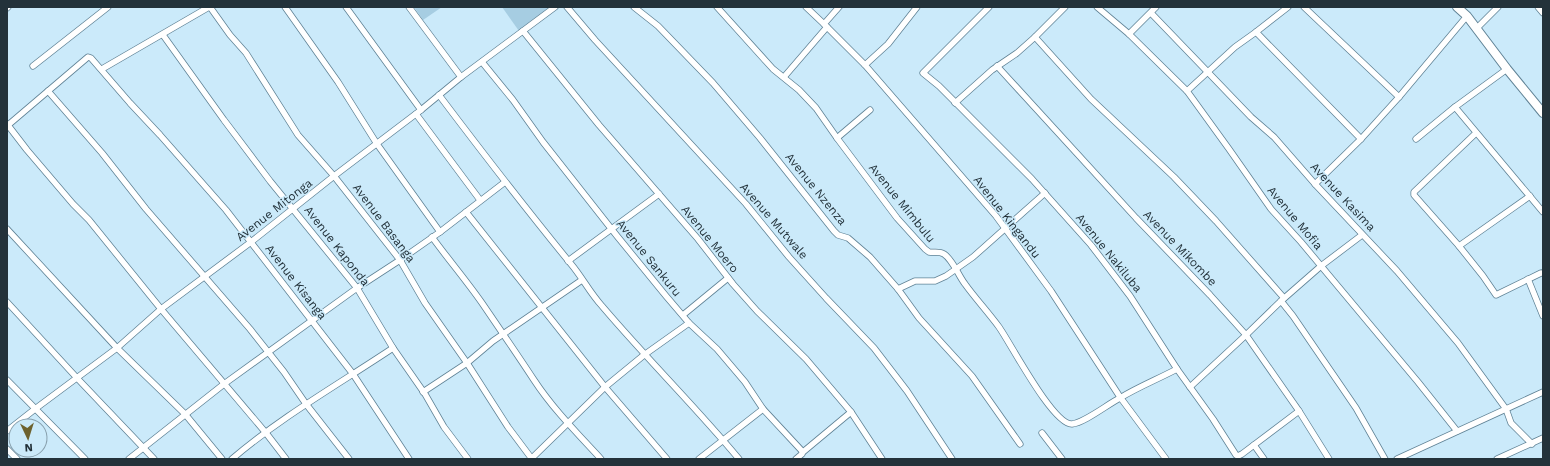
<svg xmlns="http://www.w3.org/2000/svg" width="1550" height="466" font-family="'Work Sans',sans-serif">
<rect width="100%" height="100%" fill="#cbeafa"/>
<!-- green -->
<g fill="#a6cde2">
<path d="M414,7H442L423,20Z"/>
<path d="M502,7H550L519,31Z"/>
</g>
<g fill="none" stroke-linecap="round" stroke-linejoin="round">
<!-- street casing -->
<g stroke="#608396" stroke-width="7">
<g id="street">
<path d="M210,7L230,35L246,53L298,135L334,176L400,260L425,303L467,363L508,427L532,459"/>
<path d="M285,7L338,82L377,144L440,232"/>
<path d="M346,7L421,110"/>
<path d="M409,7L461,77"/>
<path d="M567,7L595,40L746,204L789,257L826,298L874,348L907,391L952,459"/>
<path d="M634,7L658,26L713,83L760,138L834,231L838,235L848,238L870,257L898,289L919,318L972,376L1020,444"/>
<path d="M717,7L773,69L799,90L816,108L837,138L897,218L925,249L929,252C934,253 939,251 944,254C953,260 958,275 965,284C975,298 988,312 999,327C1011,344 1053,425 1072,424C1084,423 1108,404 1120,398C1138,387 1158,379 1177,369"/>
<path d="M806,7L824,24"/>
<path d="M839,7L824,24L865,65L996,216L1051,291L1120,397L1166,459"/>
<path d="M989,7L923,73L939,86L1032,179L1091,245L1130,296L1177,369L1213,419L1236,455L1238,456L1242,454L1299,411"/>
<path d="M1097,7L1129,34L1187,91L1229,149L1271,209L1301,242L1418,382L1457,431"/>
<path d="M1304,7L1399,97"/>
<path d="M1538,7L1543,13"/>
<path d="M7,8L8,7"/>
<path d="M1151,13L1251,117L1274,137L1315,184L1397,271L1458,343L1506,409L1511,423L1532,444"/>
<path d="M1476,29L1498,7"/>
<path d="M523,31L599,125L698,239L733,284L757,311L806,359L851,412L882,459"/>
<path d="M1256,32L1361,139"/>
<path d="M1129,34L1156,7"/>
<path d="M163,35L224,120L270,181L357,288L393,348L425,394L444,427L468,459"/>
<path d="M1035,37L1091,99L1174,177L1216,221L1284,298"/>
<path d="M482,62L513,100L543,142L617,236L666,296L689,323L717,349L745,382L763,409L802,451V454L796,459"/>
<path d="M865,65L888,44L917,7"/>
<path d="M33,66L108,7"/>
<path d="M997,66L1136,218L1210,295L1246,335L1299,411L1329,459"/>
<path d="M102,69L209,7"/>
<path d="M784,77L827,27"/>
<path d="M48,91L102,153L146,209L250,329L284,372L306,404L349,459"/>
<path d="M1187,91L1235,47L1256,32L1288,7"/>
<path d="M439,95C482,152 526,209 571,264C582,277 590,293 602,306C646,358 695,406 739,459"/>
<path d="M955,103L992,70L1017,53L1035,37L1065,7"/>
<path d="M1455,107L1543,212"/>
<path d="M416,114L480,200"/>
<path d="M7,124L27,150L73,204L89,220L161,309L266,433L286,459"/>
<path d="M7,126L88,57L91,58L130,103L160,135L226,210L353,374L409,459"/>
<path d="M1476,133L1414,192V195L1459,246L1483,276L1496,295L1541,273"/>
<path d="M837,138L870,110"/>
<path d="M1416,139L1455,107L1507,69"/>
<path d="M1315,184L1361,139L1399,97L1467,16"/>
<path d="M466,212L605,387L667,459"/>
<path d="M7,229L117,348L185,414L222,459"/>
<path d="M432,237C448,259 466,280 482,303C499,328 517,354 534,380C553,409 578,434 601,459"/>
<path d="M1459,246L1530,196"/>
<path d="M568,261L659,194"/>
<path d="M1528,279L1543,316"/>
<path d="M898,289L915,281H935L946,276L973,257L1045,193"/>
<path d="M1281,301L1293,316L1356,408L1385,459"/>
<path d="M7,302L77,378L154,459"/>
<path d="M683,315L728,278"/>
<path d="M7,380L85,459"/>
<path d="M1190,387L1246,335L1281,301L1321,266L1362,235"/>
<path d="M423,392L467,363L493,341L582,280"/>
<path d="M7,431L35,409L117,348L161,309L251,242L334,176L421,110L461,77L555,7"/>
<path d="M1042,433L1062,459"/>
<path d="M1254,445L1264,459"/>
<path d="M7,449L17,459"/>
<path d="M803,452L851,412"/>
<path d="M129,459L224,384L357,288L400,260L440,232L505,182"/>
<path d="M232,459C281,417 339,384 393,348"/>
<path d="M531,459L605,387L644,355L689,323"/>
<path d="M699,459L763,409"/>
<path d="M1397,459L1543,392"/>
<path d="M1497,459L1543,438"/>
</g>
</g>
<!-- secondary casing -->
<g stroke="#608396" stroke-width="10">
<path id="secondary" d="M1457,7L1467,16L1507,69L1543,113"/>
</g>
<!-- street -->
<use href="#street" stroke="#fff" stroke-width="5.5"/>
<!-- secondary -->
<use href="#secondary" stroke="#fff" stroke-width="8"/>
</g>
<g text-anchor="middle" dominant-baseline="central" stroke-width="3" stroke-linejoin="round" paint-order="stroke">
<!-- street labels -->
<g font-size="12" fill="#23323a" stroke="#cbeafa">
<text transform="translate(816 189) rotate(51)">Avenue Nzenza</text>
<text transform="translate(1343 197) rotate(47)">Avenue Kasima</text>
<text transform="translate(902 203) rotate(51)">Avenue Mimbulu</text>
<text transform="translate(274 210) rotate(-38)">Avenue Mitonga</text>
<text transform="translate(1007 217) rotate(52)">Avenue Kingandu</text>
<text transform="translate(1295 218) rotate(50)">Avenue Mofia</text>
<text transform="translate(774 221) rotate(49)">Avenue Mutwale</text>
<text transform="translate(384 223) rotate(53)">Avenue Basanga</text>
<text transform="translate(710 239) rotate(51)">Avenue Moero</text>
<text transform="translate(337 246) rotate(52)">Avenue Kaponda</text>
<text transform="translate(1180 248) rotate(46)">Avenue Mikombe</text>
<text transform="translate(1109 253) rotate(51)">Avenue Nakiluba</text>
<text transform="translate(649 258) rotate(51)">Avenue Sankuru</text>
<text transform="translate(296 282) rotate(52)">Avenue Kisanga</text>
</g>
</g>
<!-- border -->
<rect width="1550" height="466" fill="none" stroke="#23323a" stroke-width="16"/>
<!-- north arrow -->
<g transform="translate(28 438) rotate(176)"><circle r="19" fill="#cbeafa" stroke="#88a0ad"/>
<path d="M0-3L7 15L0 10L-7 15Z" fill="#6d622f"/>
<text y="-6" font-size="11" font-weight="bold" text-anchor="middle" fill="#23323a">N</text>
</g>
</svg>
